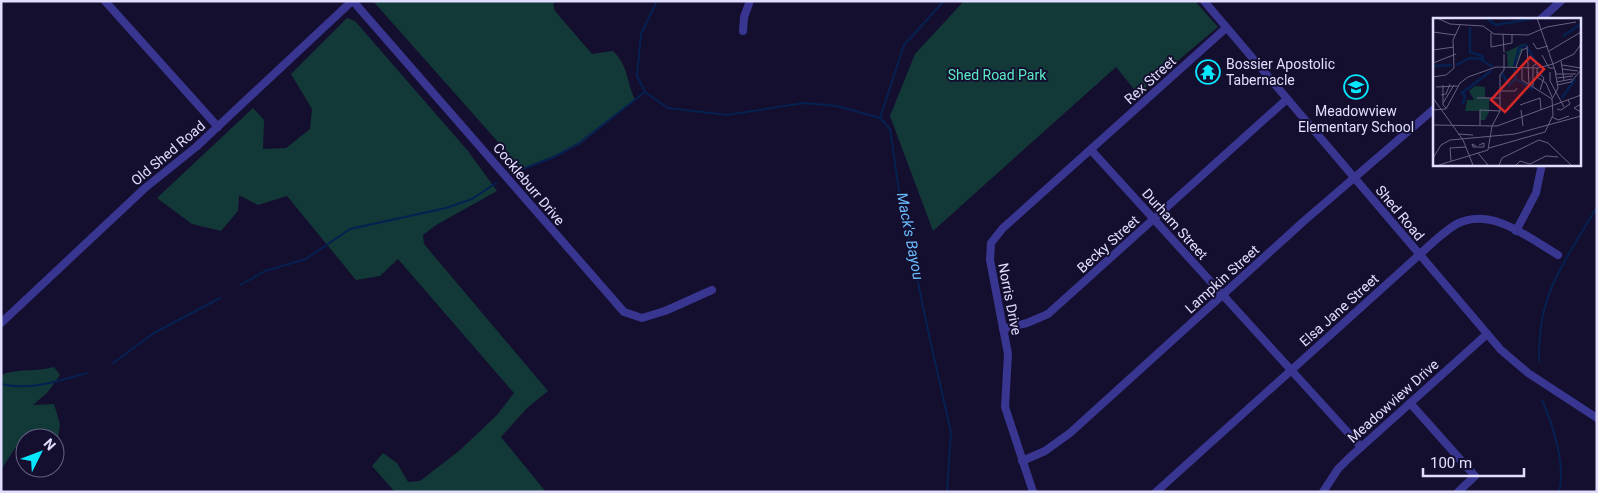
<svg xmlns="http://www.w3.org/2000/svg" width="1598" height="493" font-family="Roboto,sans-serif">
<rect width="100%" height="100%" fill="#140f2e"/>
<!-- green -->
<g fill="#123938">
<path d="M373,1H557L553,4L555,11L592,54L613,51C628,65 626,80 635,100L579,145L522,169Z"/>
<path d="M964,1H1195L1218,27L1138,94L1116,67L933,231L890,116L915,54Z"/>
<path d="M347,18L355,21L468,151L497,191L436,225L423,235L424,244L548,391L527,408L501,437L546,492H395L372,466L383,453L397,463L408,482L420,481L459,451L497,415L514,393L398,259L380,276L356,280L287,196L258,205L239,195L238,211L221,231L192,224L157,198L253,108L264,120L263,149L286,148L310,129L312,109L291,74Z"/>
<path d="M54,367L60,375L47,393L33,405L54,404L60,424L58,439L25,438V445L19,442L1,470V375C18,368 36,372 54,367Z"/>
</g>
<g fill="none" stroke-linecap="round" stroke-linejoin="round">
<!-- stream -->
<g stroke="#062151" stroke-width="2">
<path d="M657,1L641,34L637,76L645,92L668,108L727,115L804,103L837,106L880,118"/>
<path d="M944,1L904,45L880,118L890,129L899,191L929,335L951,432L947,492"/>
<path d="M512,173L554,157L578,144L645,92"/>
<path d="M240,285L265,271L306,259L350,229L446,208L472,199L496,183"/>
<path d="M1539,361C1539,343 1540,324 1545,307C1553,275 1580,236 1597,207"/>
<path d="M113,363L154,333L220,298"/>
<path d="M1,384C31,391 58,381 87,373"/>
<path d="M1542,400C1553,425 1566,465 1559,492"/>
</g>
<!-- minor -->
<g stroke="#393692" stroke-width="8">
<path d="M105,1L218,127"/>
<path d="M353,1L624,312L642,318L665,311L712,290"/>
<path d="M1204,1L1501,350L1528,373L1597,418"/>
<path d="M1541,19L1561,1"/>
<path d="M743,31L744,17L750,1"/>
<path d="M1091,150L1361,447"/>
<path d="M1516,231L1536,193L1542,164"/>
<path d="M1,323L145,188L196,147L352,1"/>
<path d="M1003,329L1027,323L1048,314L1287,99"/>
<path d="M1410,403L1475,476L1458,492"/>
<path d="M1022,461L1045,451L1070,433L1304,221L1434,109"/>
<path d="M1033,492L1005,407L1008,354L990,260L991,243L1003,228L1226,28"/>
<path d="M1156,492L1419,255C1430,245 1442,233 1455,225C1490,205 1529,238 1558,255"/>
<path d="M1323,492L1338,469L1349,458L1486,335"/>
</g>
</g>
<!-- icons -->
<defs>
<g id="temple-ring" transform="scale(1.25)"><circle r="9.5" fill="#140f2e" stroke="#09e7ff" stroke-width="1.5"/><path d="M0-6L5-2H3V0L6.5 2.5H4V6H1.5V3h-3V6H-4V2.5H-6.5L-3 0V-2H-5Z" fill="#09e7ff"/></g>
<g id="school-ring" transform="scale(1.25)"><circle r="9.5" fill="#140f2e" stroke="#09e7ff" stroke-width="1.5"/><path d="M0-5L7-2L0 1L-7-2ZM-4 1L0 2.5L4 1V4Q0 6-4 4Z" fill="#09e7ff"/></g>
</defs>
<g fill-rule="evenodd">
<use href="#temple-ring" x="1208" y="72"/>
<use href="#school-ring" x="1356" y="87"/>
</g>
<g text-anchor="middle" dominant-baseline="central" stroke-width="4" stroke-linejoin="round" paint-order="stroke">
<!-- poi labels -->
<g font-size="14" fill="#e0ddff" stroke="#140f2e" text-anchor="start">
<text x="1226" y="64">Bossier Apostolic<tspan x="1226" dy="16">Tabernacle</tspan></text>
<text x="1356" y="111" text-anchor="middle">Meadowview<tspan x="1356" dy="16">Elementary School</tspan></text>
</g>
<!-- park labels -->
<g font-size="14" fill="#5cecc7" stroke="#140f2e">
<text x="997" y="75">Shed Road Park</text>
</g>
<!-- street labels -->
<g font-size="14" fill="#e0ddff" stroke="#140f2e">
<text transform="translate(1150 80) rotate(-42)">Rex Street</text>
<text transform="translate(168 153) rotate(-40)">Old Shed Road</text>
<text transform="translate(529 184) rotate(50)">Cockleburr Drive</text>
<text transform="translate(1400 213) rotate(50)">Shed Road</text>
<text transform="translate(1175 224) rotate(48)">Durham Street</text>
<text transform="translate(1108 244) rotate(-42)">Becky Street</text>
<text transform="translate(1222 279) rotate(-42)">Lampkin Street</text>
<text transform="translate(1010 299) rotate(79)">Norris Drive</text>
<text transform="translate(1339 310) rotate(-42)">Elsa Jane Street</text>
<text transform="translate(1393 401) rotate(-42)">Meadowview Drive</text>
</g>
<!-- water labels -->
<g font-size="15" font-style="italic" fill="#6bbbff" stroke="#140f2e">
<text transform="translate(910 236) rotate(79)">Mack's Bayou</text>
</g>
</g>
<!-- overview -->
<g transform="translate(1433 18)">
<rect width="148" height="148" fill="#140f2e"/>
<path d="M92,25L81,49H75L74,35H71ZM42,68L52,69V79H56V94L52,102H47V93H32L34,82H41L36,73Z" fill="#123938"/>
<path fill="none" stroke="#062151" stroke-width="2.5" d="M53,0L63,7L102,0M37,9V34L49,38L50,42M130,18L148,6M23,47L37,40L47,41L60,49M0,48L19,47M81,48L86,30L93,27L105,49M81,51L83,61L100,71M69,55L76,67L83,61M129,80L142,61M30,86L32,78L29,75L58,53"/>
<path fill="none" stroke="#666182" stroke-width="1" d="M4,0L17,6L50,8L61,16L95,17L114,9L143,4M104,0L123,55M0,14L22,17M58,15V29L79,25V17M70,16L71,34M100,25L104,31L115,28M94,28L96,66M0,32L21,29M116,33L148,14M109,37L116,50H121M128,43L131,62M0,45L23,36M129,47L148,50M83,49L89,32L94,30M89,50V62L119,81M104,50V59L113,65L119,79M129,51L145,53M104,54L111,60L107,72M117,54V63L131,89M123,56H143M0,59L13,57L21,50L20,22L27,7M124,60L140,58M124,64L139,61M10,67V87L13,90M124,67L138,64L148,52M100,68V48L103,46M3,69L25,68M67,73H82L84,70M8,77L13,76L17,66M0,80L30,122L40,147M44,80H67M10,85L21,67M148,86L141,90L148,94M87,87L107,80L108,92M124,91L128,92L137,86L135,82M0,92L13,91L27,65L35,59L63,49L105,50L120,46L141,36L148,26M88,92L90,108M67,93V57L71,52V36M119,99L125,102L136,98M0,107L64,108L148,77M47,107V92L67,93M59,108L67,93M25,116L40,117M43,128L39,126L40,129H51V125L46,127M56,130L112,114L120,97L119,81L125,70L122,53M45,135L55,147M0,140L8,127L17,122L82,116L148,98M18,143L17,130L33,129M6,147L55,132L59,108M66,147L69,140L106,122L115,125L138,147M83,147L87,143L97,146L113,138L125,139"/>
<path fill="#d62828" fill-opacity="0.15" stroke="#d62828" stroke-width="2.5" d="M97,39L111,51L72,94L58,82Z"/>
<rect width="148" height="148" fill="none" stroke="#e0ddff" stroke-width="2.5"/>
</g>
<!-- border -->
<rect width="1598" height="493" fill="none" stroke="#e0ddff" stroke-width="5"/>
<!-- north arrow -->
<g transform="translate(40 453) rotate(48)"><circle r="24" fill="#140f2e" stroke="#666182"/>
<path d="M0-4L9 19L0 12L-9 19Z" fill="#09e7ff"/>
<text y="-8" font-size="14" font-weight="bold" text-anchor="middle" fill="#e0ddff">N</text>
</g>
<!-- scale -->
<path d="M1423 468v8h101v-8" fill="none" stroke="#e0ddff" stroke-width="2.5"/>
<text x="1430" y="468" font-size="15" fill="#e0ddff" stroke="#140f2e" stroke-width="4" paint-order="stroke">100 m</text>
</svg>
